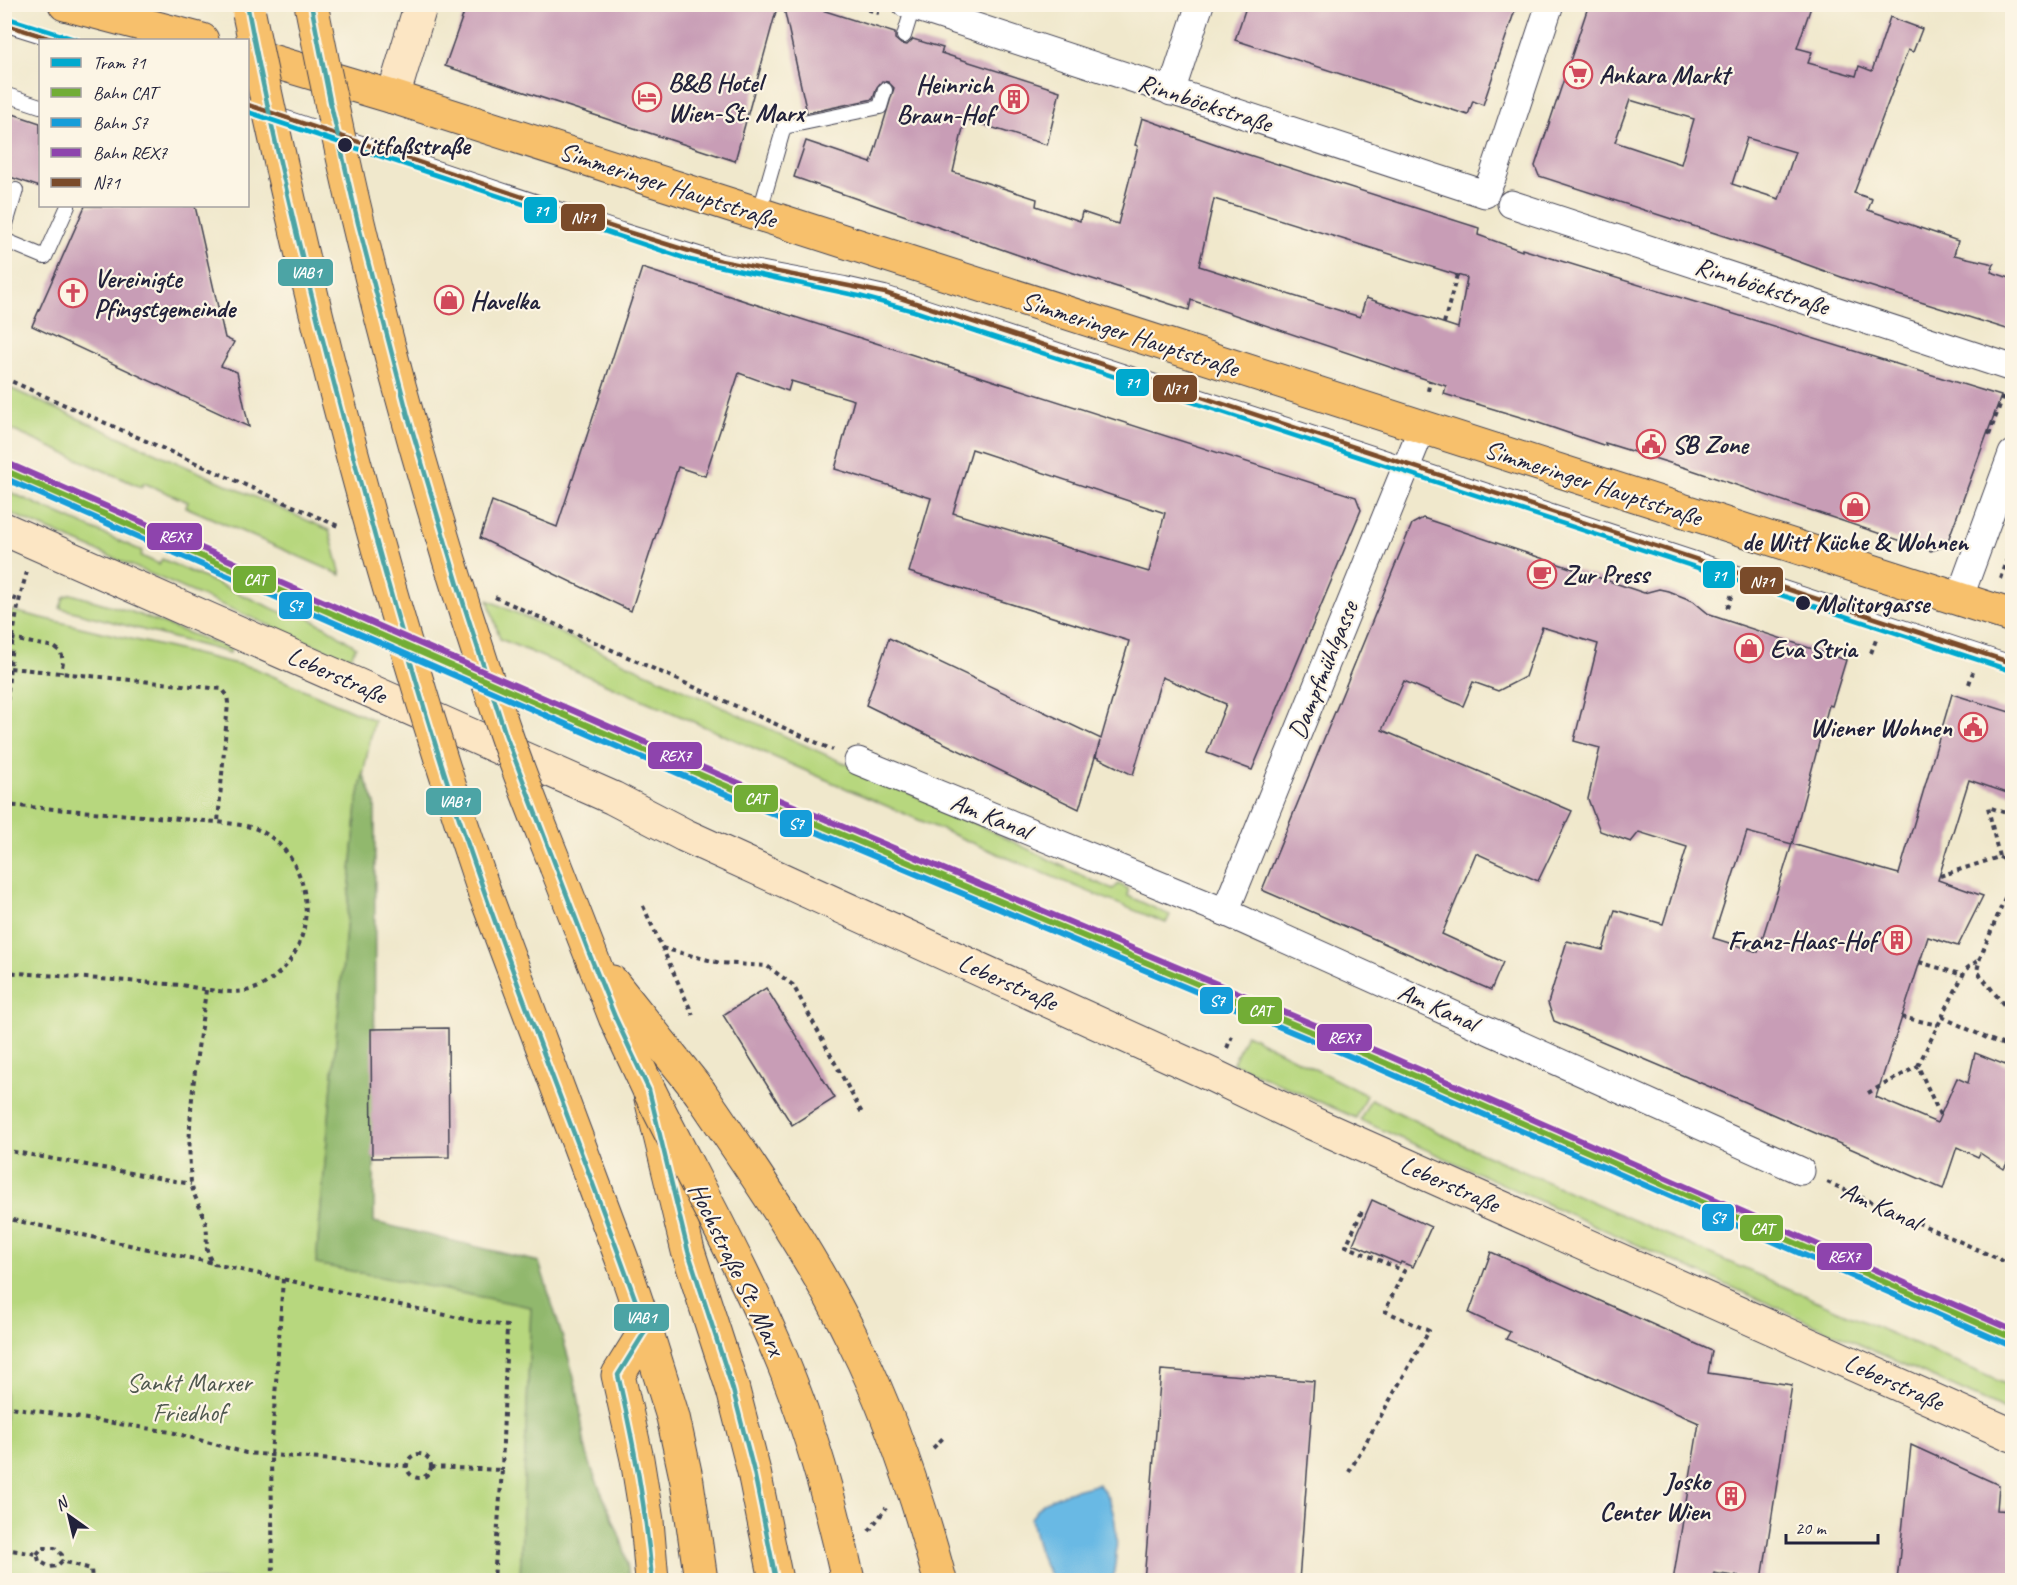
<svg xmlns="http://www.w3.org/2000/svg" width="2017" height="1585" font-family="Caveat,sans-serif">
<rect width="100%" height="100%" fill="#fcf5e5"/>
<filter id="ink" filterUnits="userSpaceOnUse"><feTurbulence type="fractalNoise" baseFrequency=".0167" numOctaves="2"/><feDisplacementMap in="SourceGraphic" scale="12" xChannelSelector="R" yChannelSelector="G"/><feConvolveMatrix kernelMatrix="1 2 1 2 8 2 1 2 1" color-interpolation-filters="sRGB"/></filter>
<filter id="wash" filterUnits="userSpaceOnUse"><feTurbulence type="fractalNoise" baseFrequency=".008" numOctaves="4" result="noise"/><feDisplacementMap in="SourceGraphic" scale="24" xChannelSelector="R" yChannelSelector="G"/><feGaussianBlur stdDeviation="1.35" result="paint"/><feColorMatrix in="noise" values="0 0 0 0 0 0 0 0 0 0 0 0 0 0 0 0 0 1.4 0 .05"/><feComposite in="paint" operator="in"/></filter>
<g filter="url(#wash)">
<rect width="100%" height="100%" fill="#f0e8cc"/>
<!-- green -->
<g fill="#b7d77e" stroke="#6c7c5c" stroke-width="1.5">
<path d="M5,386L329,530L341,575L186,507L188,502L144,483L141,487L5,427Z"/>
<path d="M5,490L142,551L141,556L159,564L162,559L294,618L297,612L326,627L356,647L351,657L333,653L5,511Z"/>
<path d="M71,594L129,611L231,649L230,653L60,608L64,597Z"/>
<path d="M488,600L977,824L1093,881L1113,889L1119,884L1128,889V896L1170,915L1166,923C942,834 723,732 500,639Z"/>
<path d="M4,609L254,668L374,720L357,805L316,1264L531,1307L520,1580H5Z"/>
<path d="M1246,1034L1366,1095L1356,1118L1233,1063Z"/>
<path d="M1371,1099L1468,1147L2012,1387V1413L1360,1120Z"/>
</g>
<!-- forest -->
<path fill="#91b86d" stroke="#5a6d54" stroke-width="1.5" d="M363,773L375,803L374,1222L539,1262C552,1305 567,1347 577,1390C582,1411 581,1433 587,1454C599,1497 627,1535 629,1580H520L531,1307L316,1264L357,805Z"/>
<!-- water -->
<path fill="#69b9e4" stroke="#466e90" stroke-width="1.5" d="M1098,1484C1120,1506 1119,1551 1112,1580H1054C1040,1562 1035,1540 1031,1518L1043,1503L1065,1493Z"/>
<g id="blocks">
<!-- building -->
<g fill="#c89db6" fill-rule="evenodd">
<path d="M467,4H778L735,161L445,66Z"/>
<path d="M783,4H803L895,33V39L901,44L907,45L913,39L943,48L941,53L1060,91L1047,145L965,119L953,172L1037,199L1036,206L1080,221L1082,212L1118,224L1138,146L1135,145L1142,118L1227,148L1479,228L1478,235L1522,251V249L2001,396L1946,546L1931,551L1686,468L1605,443L1606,446L1530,420L1444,394L1446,386L1191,300L1189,310L1024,257L794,177L806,141L871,163L894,88L888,82L882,81L877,87L873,99L807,113ZM1214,199L1467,278L1458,328L1366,298L1360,317L1199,266Z"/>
<path d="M1247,4H1517L1483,105L1473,101L1468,115L1235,40Z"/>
<path d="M1589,4H1812L1797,48L1812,52L1808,63L1856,76L1859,66L1872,71L1890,17L1922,29L1913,52L1908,50L1854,193L1872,199L1868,210L1958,241L1954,255L1994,264L1991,272L2013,279V331L1844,278L1761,248L1539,176L1535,166ZM1630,100L1694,119L1681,164L1615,142ZM1747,138L1795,152L1779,199L1732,184Z"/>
<path d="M4,111L40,123V187L4,175Z"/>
<path d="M85,206H195L225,338L234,342L221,366L237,372L249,427L32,326Z"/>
<path d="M642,268L1356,497L1361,510L1252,770L1207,753L1226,704L1162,677L1133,775L1096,757L1100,741L1079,809L866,705L889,638L1101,739L1129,641L909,572L931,498L835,469L854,400L791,381L788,391L739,373L705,476L678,467L631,611L480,538L492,501L557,527ZM972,449L1165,513L1149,572L953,513Z"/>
<path d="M1423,518L1644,593L1659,589L1668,591L1693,601L1710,615L1846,660L1832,706L1829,705L1792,844L1899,874L1952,694L2013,713V795L1969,780L1938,880L1983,896L1958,946L1928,937L1876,1097L1937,1123L1957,1078L1968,1083L1975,1053L2013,1068V1151L2004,1169L1980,1153L1978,1157L1957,1147L1943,1189L1715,1089L1554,1021L1548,1003L1567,941L1603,950L1615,910L1663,924L1687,847L1639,832L1631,842L1600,831L1588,799L1600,748L1574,741L1598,644L1542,627L1525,677L1498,691L1473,682L1463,706L1404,681L1382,730L1572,811L1538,881L1476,853L1442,934L1503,962L1491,990L1262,890L1412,524ZM1747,832L1792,844L1758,952L1713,938Z"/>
<path d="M766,988L835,1098L792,1125L723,1015Z"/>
<path d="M448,1028L449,1157L372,1158L371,1029Z"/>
<path d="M1372,1200L1431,1227L1413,1267L1401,1262L1400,1264L1353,1244Z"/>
<path d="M1491,1252L1712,1351L1708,1373L1792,1385L1762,1580L1714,1573L1713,1581H1673L1699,1423L1506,1339L1510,1332L1469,1313Z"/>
<path d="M1161,1370L1314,1381L1299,1581H1144Z"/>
<path d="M1911,1445L1999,1485L1997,1510L2013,1511V1581H1897Z"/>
</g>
</g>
</g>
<g filter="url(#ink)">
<use href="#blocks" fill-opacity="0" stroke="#414051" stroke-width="1.5"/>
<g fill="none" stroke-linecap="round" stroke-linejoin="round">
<!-- lane casing -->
<g stroke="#414051" stroke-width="16">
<g id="lane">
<path d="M4,24L55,40"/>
<path d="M904,36L913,7"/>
<path d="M4,94L40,106"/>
<path d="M248,105L621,230L721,261L845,284L885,293L921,305L2012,663"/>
<path d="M759,214L784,127L880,107L885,90"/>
<path d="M4,231L16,190"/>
<path d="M4,240L45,257L68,206"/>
</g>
</g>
<!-- street casing -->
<g stroke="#414051" stroke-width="29">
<g id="street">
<path d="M906,4L1485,194L1493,176L1550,4"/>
<path d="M1171,92L1200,4"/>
<path d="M1511,204L2012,368"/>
<path d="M1959,599L2012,454"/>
<path d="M858,761L1225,912L1801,1171"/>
<path d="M1225,912L1422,428"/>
</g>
</g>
<!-- secondary casing -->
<g stroke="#414051" stroke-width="35">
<g id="secondary">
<path d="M393,97L421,4"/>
<path d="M4,529L613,798L684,835L1214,1076L1312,1123L2012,1435"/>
</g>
</g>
<!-- primary casing -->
<g stroke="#414051" stroke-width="35">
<g id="primary">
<path d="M65,4L202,40"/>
<path d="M248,54L393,97L759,214L2012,616"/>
</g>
</g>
<!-- highway casing -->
<g stroke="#414051" stroke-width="35">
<g id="highway">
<path d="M556,866L615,1017L649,1090L688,1251L733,1390L754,1472L776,1580"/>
<path d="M484,891L623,1262L646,1330L673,1417L687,1482L701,1580"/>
<path d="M612,982L699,1091"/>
<path d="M646,1330L618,1375L637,1459L647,1521L652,1580"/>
</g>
</g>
<!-- path -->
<g stroke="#414051" stroke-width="4" stroke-dasharray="4.5 4.5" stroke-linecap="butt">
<path d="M851,4L879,13"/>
<path d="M1444,323L1457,275"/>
<path d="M4,378L338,526"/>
<path d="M1428,391L1430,381"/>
<path d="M1989,435L2004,394"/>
<path d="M2001,579L2012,546"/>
<path d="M4,595L18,600"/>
<path d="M495,597L833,750"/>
<path d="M1727,608L1732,594"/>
<path d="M11,639L54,647L61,652L63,662L61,673"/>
<path d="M1871,653L1876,640"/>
<path d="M10,668L222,689L227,695L228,703L218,822"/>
<path d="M1969,684L1973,672"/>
<path d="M4,754C9,692 8,632 27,572"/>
<path d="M4,805L218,822C233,824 250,825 263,832C310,859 320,928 284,968C275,977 264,987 250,990C232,995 200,989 182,985L4,972"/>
<path d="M1999,857L2012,862"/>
<path d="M1940,876L1999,857L1988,807L2012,815"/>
<path d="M2012,881L1980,958L1977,971L2012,1015"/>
<path d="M643,906L693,1015"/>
<path d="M662,948L720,963L767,966L793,985L863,1115"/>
<path d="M1919,962L1963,975"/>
<path d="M206,990C198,1054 185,1118 191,1182C193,1197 203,1210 206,1225C209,1241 202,1250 214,1264L473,1321L507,1326L502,1470"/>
<path d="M1901,1017L1938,1025"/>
<path d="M1942,1017L1966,969L1980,959"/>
<path d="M1227,1048L1232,1036"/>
<path d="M1868,1093L1918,1066"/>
<path d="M1940,1115L1918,1066L1942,1017L1989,1039L2012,1048"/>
<path d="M4,1150L191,1184"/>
<path d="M1827,1182L2012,1265"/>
<path d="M4,1218L213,1263"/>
<path d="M4,1406L171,1432L246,1453L408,1466"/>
<path d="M933,1448L945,1436"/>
<circle cx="419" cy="1466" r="12"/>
<path d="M431,1467L502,1470L494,1580"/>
<path d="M1349,1472L1429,1331L1385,1311L1404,1271L1346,1246L1363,1209"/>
<path d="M869,1531L886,1508"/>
<path d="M4,1549L37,1554L39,1561L50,1567L57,1566L62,1561L91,1569L92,1580"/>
<path d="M37,1554L42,1548H55L62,1555V1561"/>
<path d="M273,1580L271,1456L283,1279"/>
</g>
<!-- lane -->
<use href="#lane" stroke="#fff" stroke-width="14"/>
<!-- street -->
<use href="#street" stroke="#fff" stroke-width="27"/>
<!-- secondary -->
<use href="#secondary" stroke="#fce6c4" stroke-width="33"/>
<!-- primary -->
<use href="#primary" stroke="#f7c06c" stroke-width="33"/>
<!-- highway -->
<use href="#highway" stroke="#f7c06c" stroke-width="33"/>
<!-- highway-bridge casing -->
<g stroke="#414051" stroke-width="35" stroke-linecap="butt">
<g id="highway-bridge">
<path d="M311,4C359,251 424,497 506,735C521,779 539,823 556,866"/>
<path d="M249,14C309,310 387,604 484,891"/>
<path d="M649,1090C694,1181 745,1270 783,1363C812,1433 832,1506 848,1580"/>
<path d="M699,1091C754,1172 811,1253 854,1342C892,1418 918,1498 940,1580"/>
</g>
</g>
<!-- highway-bridge -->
<use href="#highway-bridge" stroke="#f7c06c" stroke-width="33"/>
<!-- bus-1 casing -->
<g stroke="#fcf5e5" stroke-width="9">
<g id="bus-1">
<path d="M4,24L55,40"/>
<path d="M248,105L621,230L721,261L885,293L2012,663"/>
</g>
</g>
<!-- bus-2 casing -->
<g stroke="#fcf5e5" stroke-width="9">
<g id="bus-2">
<path d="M247,4C274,146 308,286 345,425C381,562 419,699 464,833C520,1000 588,1163 646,1330L618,1375C634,1445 646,1508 652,1580"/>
<path d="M311,4L330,101L358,223L408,416L464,605L506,736L589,953L615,1017L649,1090L688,1251L733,1390L754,1472L776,1580"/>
</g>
</g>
<!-- bus-1 -->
<use href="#bus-1" stroke="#7a4b2a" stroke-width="4.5"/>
<!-- bus-2 -->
<use href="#bus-2" stroke="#4ca4a5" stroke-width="4.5"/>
<!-- rail-1 casing -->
<g stroke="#fcf5e5" stroke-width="10">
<path id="rail-1" d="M4,470L717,782L1381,1061L2012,1338"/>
</g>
<!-- rail-2 casing -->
<g stroke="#fcf5e5" stroke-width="10">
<path id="rail-2" d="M4,478L714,789L1378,1068L2009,1345"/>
</g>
<!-- rail-3 casing -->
<g stroke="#fcf5e5" stroke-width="10">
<path id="rail-3" d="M7,463L720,775L1384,1054L2012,1330"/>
</g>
<!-- rail-1 -->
<use href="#rail-1" stroke="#72ad36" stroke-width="6"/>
<!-- rail-2 -->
<use href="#rail-2" stroke="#159dd9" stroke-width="6"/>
<!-- rail-3 -->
<use href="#rail-3" stroke="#8e44ad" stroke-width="6"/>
<!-- tram-1 casing -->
<g stroke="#fcf5e5" stroke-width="9">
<g id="tram-1">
<path d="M4,17L77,40"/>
<path d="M248,112L690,260L859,296L914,311L2012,671"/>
</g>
</g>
<!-- tram-1 -->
<use href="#tram-1" stroke="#00a9ce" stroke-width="4.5"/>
</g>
</g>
<!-- icons -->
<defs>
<g id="supermarket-ring" transform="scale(1.5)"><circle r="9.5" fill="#fcf5e5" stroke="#d1495b" stroke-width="1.5"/><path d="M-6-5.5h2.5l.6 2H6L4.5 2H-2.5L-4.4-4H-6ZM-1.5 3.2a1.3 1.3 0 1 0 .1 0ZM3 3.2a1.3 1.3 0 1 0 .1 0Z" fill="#d1495b"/></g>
<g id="hotel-ring" transform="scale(1.5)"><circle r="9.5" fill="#fcf5e5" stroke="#d1495b" stroke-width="1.5"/><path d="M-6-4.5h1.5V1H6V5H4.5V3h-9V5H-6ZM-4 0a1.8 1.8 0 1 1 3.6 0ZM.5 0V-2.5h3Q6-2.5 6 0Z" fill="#d1495b"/></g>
<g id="building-ring" transform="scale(1.5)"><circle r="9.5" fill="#fcf5e5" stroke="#d1495b" stroke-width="1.5"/><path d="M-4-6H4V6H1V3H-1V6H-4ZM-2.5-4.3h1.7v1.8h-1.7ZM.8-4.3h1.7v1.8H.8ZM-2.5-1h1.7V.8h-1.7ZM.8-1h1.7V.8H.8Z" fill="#d1495b"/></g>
<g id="church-ring" transform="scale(1.5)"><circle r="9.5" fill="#fcf5e5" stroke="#d1495b" stroke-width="1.5"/><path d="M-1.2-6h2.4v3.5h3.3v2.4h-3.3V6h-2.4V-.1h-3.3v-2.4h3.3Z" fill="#d1495b"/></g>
<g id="shop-ring" transform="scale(1.5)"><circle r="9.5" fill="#fcf5e5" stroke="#d1495b" stroke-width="1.5"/><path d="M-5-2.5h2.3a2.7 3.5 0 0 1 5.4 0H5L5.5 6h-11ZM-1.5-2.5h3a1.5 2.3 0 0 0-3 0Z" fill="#d1495b"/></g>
<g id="civic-ring" transform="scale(1.5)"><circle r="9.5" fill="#fcf5e5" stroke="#d1495b" stroke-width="1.5"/><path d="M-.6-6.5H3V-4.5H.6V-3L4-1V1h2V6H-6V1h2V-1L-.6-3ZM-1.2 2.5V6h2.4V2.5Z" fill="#d1495b"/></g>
<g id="cafe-ring" transform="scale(1.5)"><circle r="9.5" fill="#fcf5e5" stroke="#d1495b" stroke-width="1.5"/><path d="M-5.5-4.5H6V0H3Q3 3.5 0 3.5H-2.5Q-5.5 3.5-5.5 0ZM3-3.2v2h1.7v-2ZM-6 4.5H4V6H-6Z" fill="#d1495b"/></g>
</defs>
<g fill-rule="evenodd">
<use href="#supermarket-ring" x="1578" y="74"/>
<use href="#hotel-ring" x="647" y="97"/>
<use href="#building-ring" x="1014" y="99"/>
<use href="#church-ring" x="73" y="293"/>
<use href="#shop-ring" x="449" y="300"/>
<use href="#civic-ring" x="1651" y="444"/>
<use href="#shop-ring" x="1855" y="507"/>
<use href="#cafe-ring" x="1542" y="574"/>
<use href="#shop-ring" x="1749" y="648"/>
<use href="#civic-ring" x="1973" y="727"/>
<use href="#building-ring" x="1897" y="940"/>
<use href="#building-ring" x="1731" y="1496"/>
</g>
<!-- markers -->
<g fill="#22223b" stroke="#fcf5e5" stroke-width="2">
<circle cx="345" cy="145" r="8"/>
<circle cx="1803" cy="603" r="8"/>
</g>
<g text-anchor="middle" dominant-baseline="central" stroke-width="4.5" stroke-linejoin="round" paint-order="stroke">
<!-- poi labels -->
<g font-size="26" font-weight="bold" fill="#22223b" stroke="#fcf5e5" text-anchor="start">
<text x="1599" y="74">Ankara Markt</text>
<text x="668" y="82">B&amp;B Hotel<tspan x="668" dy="30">Wien-St. Marx</tspan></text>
<text x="993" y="84" text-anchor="end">Heinrich<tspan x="993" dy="30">Braun-Hof</tspan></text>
<text x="94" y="278">Vereinigte<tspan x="94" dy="30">Pfingstgemeinde</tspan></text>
<text x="470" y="300">Havelka</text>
<text x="1672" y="444">SB Zone</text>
<text x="1855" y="541" text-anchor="middle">de Witt Küche &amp; Wohnen</text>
<text x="1563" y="574">Zur Press</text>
<text x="1770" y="648">Eva Stria</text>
<text x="1952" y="727" text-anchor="end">Wiener Wohnen</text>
<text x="1876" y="940" text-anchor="end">Franz-Haas-Hof</text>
<text x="1710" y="1481" text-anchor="end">Josko<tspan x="1710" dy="30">Center Wien</tspan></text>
</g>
<!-- street labels -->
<g font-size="26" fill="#22223b" stroke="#fcf5e5">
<text transform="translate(1205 103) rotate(18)">Rinnböckstraße</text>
<text transform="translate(668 185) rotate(18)">Simmeringer Hauptstraße</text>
<text transform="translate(1762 286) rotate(18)">Rinnböckstraße</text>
<text transform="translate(1130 334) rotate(18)">Simmeringer Hauptstraße</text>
<text transform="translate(1593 483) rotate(18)">Simmeringer Hauptstraße</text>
<text transform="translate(1323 670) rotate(-68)">Dampfmühlgasse</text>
<text transform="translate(337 675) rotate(24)">Leberstraße</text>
<text transform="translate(991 816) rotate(22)">Am Kanal</text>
<text transform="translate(1008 982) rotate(24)">Leberstraße</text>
<text transform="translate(1438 1007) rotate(24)">Am Kanal</text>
<text transform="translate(1450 1184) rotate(24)">Leberstraße</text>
<text transform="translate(1881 1206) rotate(24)">Am Kanal</text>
<text transform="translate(737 1269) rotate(64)">Hochstraße St. Marx</text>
<text transform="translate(1894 1382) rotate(24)">Leberstraße</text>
</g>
<!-- stop labels -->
<g font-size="26" font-weight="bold" fill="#22223b" stroke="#fcf5e5" text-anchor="start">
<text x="358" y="145">Litfaßstraße</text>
<text x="1816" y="603">Molitorgasse</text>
</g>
<!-- park labels -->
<g font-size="26" fill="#4f584f" stroke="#fcf5e5">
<text x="189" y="1382">Sankt Marxer<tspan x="189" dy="30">Friedhof</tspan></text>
</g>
</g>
<g stroke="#fcf5e5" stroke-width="2">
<rect x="523" y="196" width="35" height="28" rx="6" fill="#00a9ce"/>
<rect x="560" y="203" width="46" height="29" rx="6" fill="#7a4b2a"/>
<rect x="277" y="258" width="57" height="29" rx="6" fill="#4ca4a5"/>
<rect x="1115" y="368" width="35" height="29" rx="6" fill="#00a9ce"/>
<rect x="1152" y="374" width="46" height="29" rx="6" fill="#7a4b2a"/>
<rect x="146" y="522" width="57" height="29" rx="6" fill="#8e44ad"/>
<rect x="1702" y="560" width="34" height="29" rx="6" fill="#00a9ce"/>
<rect x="232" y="565" width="45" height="29" rx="6" fill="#72ad36"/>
<rect x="1739" y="566" width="45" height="29" rx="6" fill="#7a4b2a"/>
<rect x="278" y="591" width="35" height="29" rx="6" fill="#159dd9"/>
<rect x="647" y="741" width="56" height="29" rx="6" fill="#8e44ad"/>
<rect x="733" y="784" width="46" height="29" rx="6" fill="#72ad36"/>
<rect x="425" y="787" width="57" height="29" rx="6" fill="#4ca4a5"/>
<rect x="779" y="809" width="34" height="29" rx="6" fill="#159dd9"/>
<rect x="1199" y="986" width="35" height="29" rx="6" fill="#159dd9"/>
<rect x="1237" y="996" width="46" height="29" rx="6" fill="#72ad36"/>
<rect x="1316" y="1023" width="57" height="29" rx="6" fill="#8e44ad"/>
<rect x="1701" y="1203" width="34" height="29" rx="6" fill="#159dd9"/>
<rect x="1739" y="1214" width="45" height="28" rx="6" fill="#72ad36"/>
<rect x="1816" y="1242" width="57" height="29" rx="6" fill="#8e44ad"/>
<rect x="613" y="1303" width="57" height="29" rx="6" fill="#4ca4a5"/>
</g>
<g font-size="16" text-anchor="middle" font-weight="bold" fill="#fff">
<text x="541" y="216">71</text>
<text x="583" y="223">N71</text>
<text x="306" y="278">VAB1</text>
<text x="1132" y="388">71</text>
<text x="1175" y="394">N71</text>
<text x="175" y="542">REX7</text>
<text x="1719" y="581">71</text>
<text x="255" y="585">CAT</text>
<text x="1762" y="587">N71</text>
<text x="295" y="611">S7</text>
<text x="675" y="761">REX7</text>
<text x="756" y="804">CAT</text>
<text x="454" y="807">VAB1</text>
<text x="796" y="829">S7</text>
<text x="1217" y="1006">S7</text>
<text x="1260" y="1016">CAT</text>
<text x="1344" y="1043">REX7</text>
<text x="1718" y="1223">S7</text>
<text x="1762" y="1234">CAT</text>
<text x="1844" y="1262">REX7</text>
<text x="641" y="1323">VAB1</text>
</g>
<!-- margin -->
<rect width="2017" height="1585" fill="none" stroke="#fcf5e5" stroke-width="24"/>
<!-- legend -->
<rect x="39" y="39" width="210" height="168" fill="#fcf5e5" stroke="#a5a1a1" stroke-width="1.5"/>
<rect x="51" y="58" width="30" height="9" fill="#00a9ce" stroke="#a5a1a1" stroke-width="1.5"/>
<text x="93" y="69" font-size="18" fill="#22223b">Tram 71</text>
<rect x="51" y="88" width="30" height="9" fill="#72ad36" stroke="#a5a1a1" stroke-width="1.5"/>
<text x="93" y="99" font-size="18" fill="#22223b">Bahn CAT</text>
<rect x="51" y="118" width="30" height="9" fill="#159dd9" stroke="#a5a1a1" stroke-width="1.5"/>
<text x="93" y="129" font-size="18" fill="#22223b">Bahn S7</text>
<rect x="51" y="148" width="30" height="9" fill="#8e44ad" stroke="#a5a1a1" stroke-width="1.5"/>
<text x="93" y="159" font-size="18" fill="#22223b">Bahn REX7</text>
<rect x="51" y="178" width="30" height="9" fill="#7a4b2a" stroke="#a5a1a1" stroke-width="1.5"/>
<text x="93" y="189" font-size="18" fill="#22223b">N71</text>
<!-- north arrow -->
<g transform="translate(69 1516) rotate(326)" stroke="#fcf5e5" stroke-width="4.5" paint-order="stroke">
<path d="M0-4.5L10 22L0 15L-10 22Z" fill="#22223b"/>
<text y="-9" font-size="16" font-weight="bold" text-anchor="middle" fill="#22223b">N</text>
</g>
<!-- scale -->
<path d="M1786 1534v9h92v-9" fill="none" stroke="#22223b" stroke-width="3"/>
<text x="1795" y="1534" font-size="18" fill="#22223b" stroke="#fcf5e5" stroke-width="4.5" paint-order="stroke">20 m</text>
</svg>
